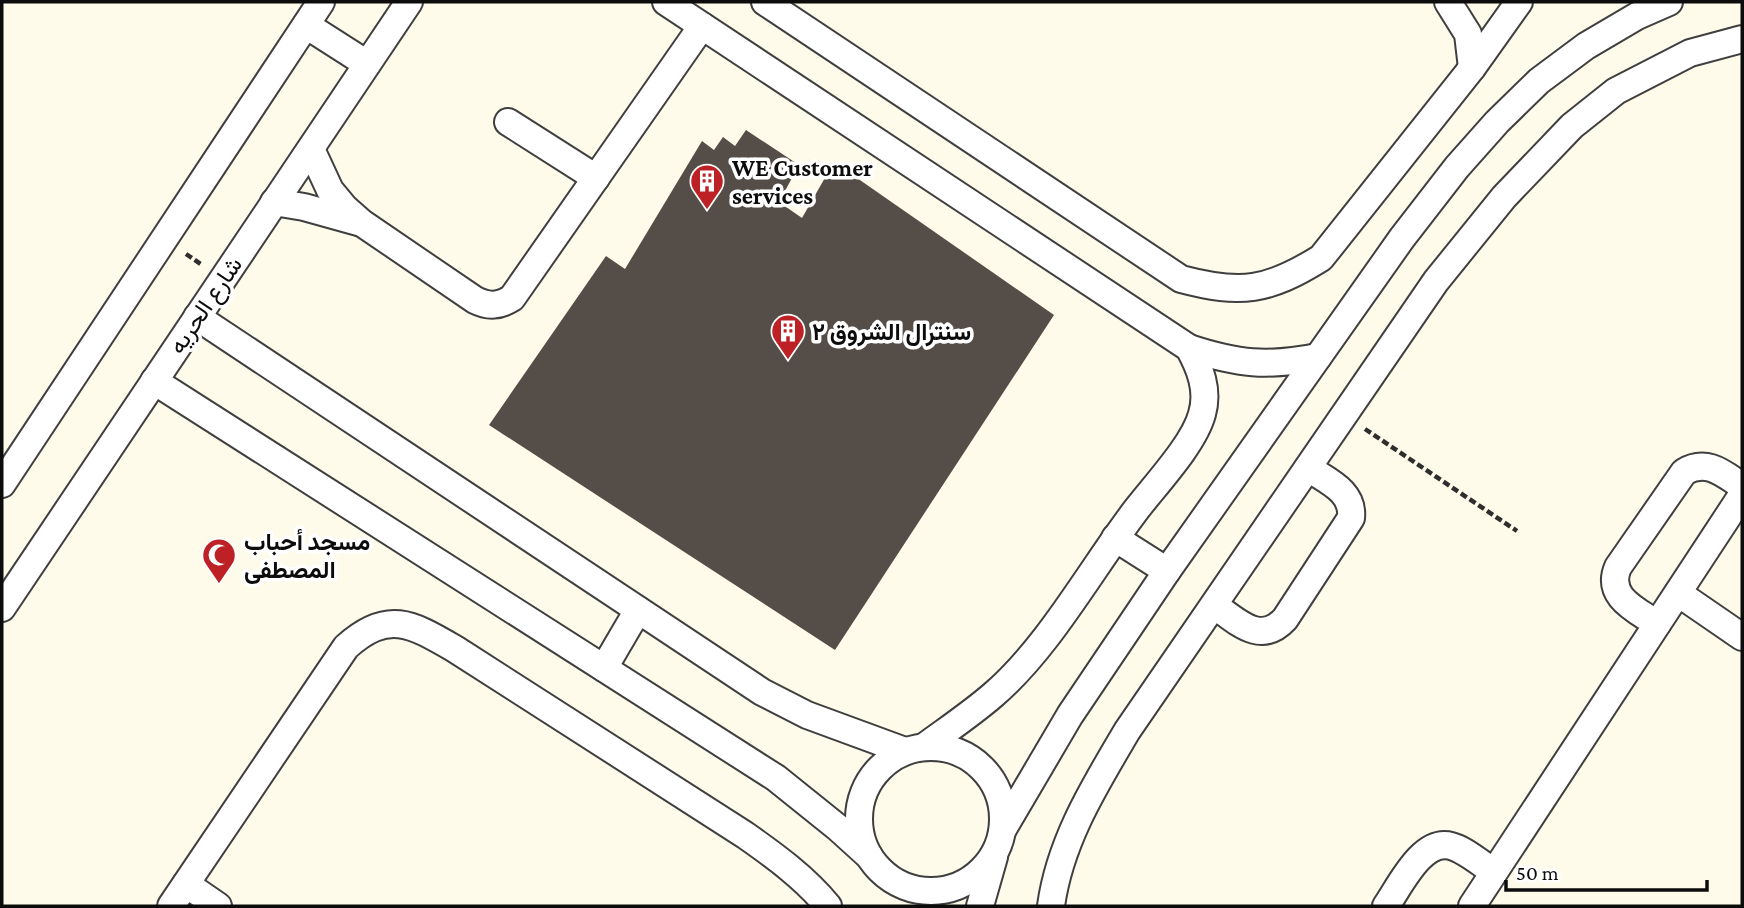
<svg xmlns="http://www.w3.org/2000/svg" width="1744" height="908" font-family="'Crimson Pro',Vazirmatn,serif">
<rect width="100%" height="100%" fill="#fffbea"/>
<!-- building -->
<path fill="#544d48" d="M746,130L799,165L779,202L802,218L834,162L1054,315L835,650L489,425L606,256L625,269L702,141L714,150L723,137L735,146Z"/>
<g fill="none" stroke-linecap="round" stroke-linejoin="round">
<!-- minor casing -->
<g stroke="#3f3f3f" stroke-width="30">
<g id="minor">
<path d="M666,2L1189,348C1200,368 1209,390 1202,414C1194,444 1156,484 1136,510C1091,569 1049,647 993,695C971,714 947,730 924,747"/>
<path d="M765,2L1181,279C1241,295 1268,291 1321,258L1472,68L1519,2"/>
<path d="M1448,2L1468,34L1472,68"/>
<path d="M306,25L367,64"/>
<path d="M508,122L596,178"/>
<path d="M311,149L330,190L345,208L362,223L475,300C489,307 499,306 512,298L702,26"/>
<path d="M274,202L304,207L358,222"/>
<path d="M197,317L762,692L807,715L905,751"/>
<path d="M1189,348C1238,364 1267,367 1318,357"/>
<path d="M154,381L776,778L837,827L869,856"/>
<path d="M2,484L321,2"/>
<path d="M1115,538L1167,571"/>
<path d="M1678,593L1742,637"/>
<path d="M1214,605C1237,621 1260,646 1285,619L1351,518C1354,491 1327,481 1308,468"/>
<path d="M2,608L409,2"/>
<path d="M1657,624C1637,610 1605,597 1618,567L1684,472C1707,458 1724,474 1742,486"/>
<path d="M604,668L638,610"/>
<circle cx="931" cy="819" r="72"/>
<path d="M1003,829L1070,715L1167,571L1402,238L1457,167L1497,122L1539,81L1586,46L1637,16L1669,2"/>
<path d="M186,884L218,906"/>
<path d="M171,906L346,647C388,609 412,624 455,649L745,835C775,856 805,878 828,906"/>
<path d="M980,906L994,857"/>
<path d="M1051,906C1060,841 1094,787 1127,731L1436,281L1504,197L1572,126L1616,91L1690,53L1742,39"/>
<path d="M1386,906C1400,886 1422,838 1451,846C1466,850 1481,864 1494,872"/>
<path d="M1472,906L1742,495"/>
</g>
</g>
<!-- path -->
<g stroke="#2e2e2e" stroke-width="4.5" stroke-dasharray="7 3.5" stroke-linecap="butt">
<path d="M186,254L202,265"/>
<path d="M1365,429L1517,531"/>
</g>
<!-- minor -->
<use href="#minor" stroke="#fff" stroke-width="26"/>
</g>
<!-- icons -->
<defs>
<g id="building-pin" transform="scale(1.75)"><path d="M0 17L-7.5 6A9.5 9.5 0 1 1 7.5 6Z" fill="#be2125" stroke="#fff"/><path d="M-4-6H4V6H1V3H-1V6H-4ZM-2.5-4.3h1.7v1.8h-1.7ZM.8-4.3h1.7v1.8H.8ZM-2.5-1h1.7V.8h-1.7ZM.8-1h1.7V.8H.8Z" fill="#fff"/></g>
<g id="mosque-pin" transform="scale(1.75)"><path d="M0 17L-7.5 6A9.5 9.5 0 1 1 7.5 6Z" fill="#be2125" stroke="#fff"/><path d="M3.5-4.9A6 6 0 1 0 3.5 4.9A5 5 0 1 1 3.5-4.9Z" fill="#fff"/></g>
</defs>
<g fill-rule="evenodd">
<use href="#building-pin" x="707" y="181"/>
<use href="#building-pin" x="788" y="331"/>
<use href="#mosque-pin" x="219" y="555"/>
</g>
<g text-anchor="middle" dominant-baseline="central" stroke-width="7" stroke-linejoin="round" paint-order="stroke">
<!-- poi labels -->
<g font-size="24" font-weight="bold" fill="#0c0c0c" stroke="#fff" text-anchor="start">
<text x="732" y="167">WE Customer<tspan x="732" dy="28">services</tspan></text>
<text x="812" y="331">سنترال الشروق ٢</text>
<text x="244" y="541">مسجد أحباب<tspan x="244" dy="28">المصطفى</tspan></text>
</g>
<!-- street labels -->
<g font-size="24" fill="#0c0c0c" stroke="#fff">
<text transform="translate(205 305) rotate(-56)">شارع الحريه</text>
</g>
</g>
<!-- border -->
<rect width="1744" height="908" fill="none" stroke="#0c0c0c" stroke-width="7"/>
<!-- scale -->
<path d="M1506 880v10h201v-10" fill="none" stroke="#0c0c0c" stroke-width="3.5"/>
<text x="1516" y="880" font-size="21" fill="#0c0c0c" stroke="#ffffff" stroke-width="5" paint-order="stroke">50 m</text>
</svg>
